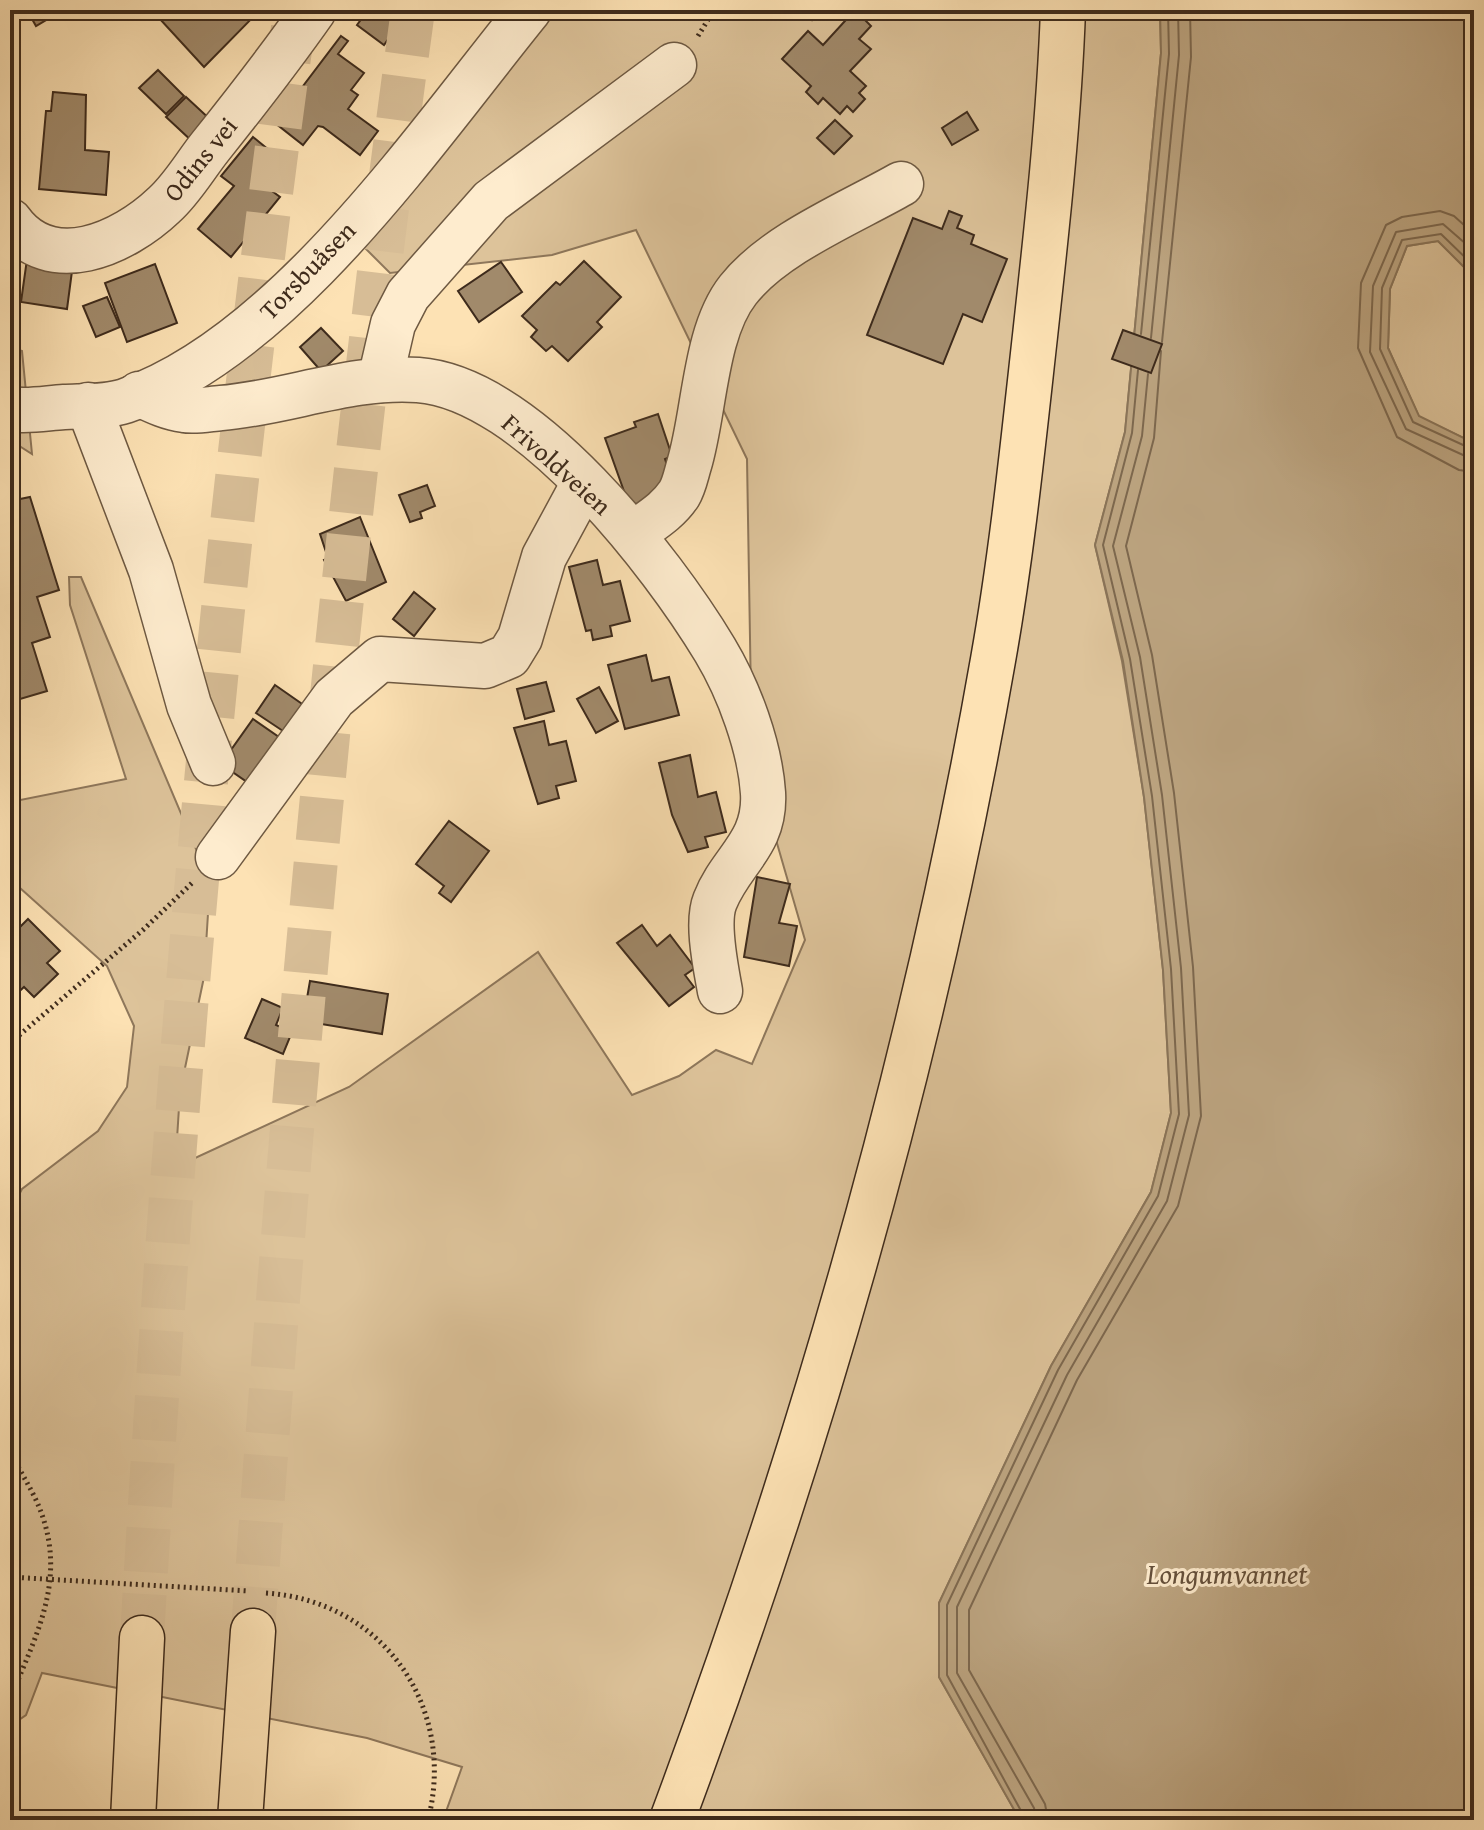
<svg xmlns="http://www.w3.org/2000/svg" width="1484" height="1830" font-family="'Gentium Book Plus',serif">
<rect width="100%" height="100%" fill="#fde2b4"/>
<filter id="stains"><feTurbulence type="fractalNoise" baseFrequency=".0025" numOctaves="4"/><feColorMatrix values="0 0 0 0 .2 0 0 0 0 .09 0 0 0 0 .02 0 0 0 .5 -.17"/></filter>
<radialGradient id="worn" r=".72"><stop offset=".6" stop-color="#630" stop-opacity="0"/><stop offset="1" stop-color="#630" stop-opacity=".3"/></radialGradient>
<!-- green -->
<g fill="#ddc39a" stroke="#8e775b" stroke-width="2">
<path d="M544,10H1160L1161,53L1125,432L1095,545L1122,661L1144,797L1163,970L1171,1113L1151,1192L1051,1366L939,1603V1677L1020,1820H443L462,1767L367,1738L42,1673L26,1715L10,1726V1212L22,1189L98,1131L127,1087L134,1026L107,966L10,879V802L126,779L70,605L69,577H81L210,882L204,977L180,1092L177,1139L193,1159L349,1087L538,952L632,1095L679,1076L716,1050L752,1064L805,940L752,757L747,459L636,230L552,255L390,273L342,225Z"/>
<path d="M1438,241L1474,277V443L1419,417L1388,348L1390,289L1407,246Z"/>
<path d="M10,347L22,351L32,454L10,440Z"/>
</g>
<!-- water -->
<path fill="#bca480" stroke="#8a7458" stroke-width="2" d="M1160,10H1474V277L1438,241L1407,246L1390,289L1388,348L1419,416L1474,443V1820H1020L939,1677V1603L1051,1366L1151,1192L1171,1113L1163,970L1144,797L1123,661L1095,545L1125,432L1161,53Z"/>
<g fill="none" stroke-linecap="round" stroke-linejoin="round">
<!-- shore -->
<g stroke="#7d684e" stroke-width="2">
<path d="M1474,234L1454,216L1440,211L1402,217L1386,225L1361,283L1358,348L1397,437L1459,470L1474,472"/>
<path d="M1474,251L1443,224L1396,232L1373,286L1370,352L1406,429L1474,460"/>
<path d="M1474,266L1441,234L1402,240L1382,288L1380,349L1413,422L1474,450"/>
<path d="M1141,334L1169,54L1168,10"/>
<path d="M1151,338L1179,55L1178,10"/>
<path d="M1162,342L1191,57L1190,10"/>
<path d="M1026,1820L947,1675V1605L1058,1370L1158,1196L1179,1114L1171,969L1152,796L1130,659L1103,545L1132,433L1138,370"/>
<path d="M1036,1820L1034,1808L957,1673V1607L1067,1375L1167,1201L1189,1115L1181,968L1162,795L1140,657L1113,546L1142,436L1148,374"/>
<path d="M1048,1820L1045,1804L969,1670V1610L1077,1380L1178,1206L1201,1116L1193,967L1174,793L1152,655L1126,546L1154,438L1161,351"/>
</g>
</g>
<!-- building -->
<g fill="#a18a6b" stroke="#3e2b1c" stroke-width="2">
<path d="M27,10H63L36,26Z"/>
<path d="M167,10H260L204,67L159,18Z"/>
<path d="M368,10H437L411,44L394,31L384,45L357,25Z"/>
<path d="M801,10H821L812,20Z"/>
<path d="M855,10L871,26L859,39L871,49L850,71L866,86L859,93L865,99L853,112L847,106L840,114L823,98L818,104L806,92L811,86L782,59L808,31L823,45Z"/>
<path d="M341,36L348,41L338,54L364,73L351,90L358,95L348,109L378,131L360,155L323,127L318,126L303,145L275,123Z"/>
<path d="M158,70L184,96L166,114L139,88Z"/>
<path d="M53,92L86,95L85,150L109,152L106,195L39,189L46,111H51Z"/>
<path d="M186,97L213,122L194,143L166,117Z"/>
<path d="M967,112L978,130L952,145L942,128Z"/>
<path d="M835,120L852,136L834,154L817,138Z"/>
<path d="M253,137L270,151L255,169L272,182L268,188L280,197L231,257L198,229L234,186L221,176Z"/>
<path d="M949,211L962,216L957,228L974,235L971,244L1007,259L982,322L963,314L943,364L867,335L913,218L942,229Z"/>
<path d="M28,252L72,271L67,309L21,302Z"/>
<path d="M584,261L621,297L597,322L602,327L568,361L552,346L546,351L531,337L537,330L522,316L556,282L560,285Z"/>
<path d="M501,262L522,292L479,322L458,291Z"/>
<path d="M155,264L177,323L127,342L105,283Z"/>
<path d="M107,297L120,327L96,337L83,306Z"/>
<path d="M321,328L343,351L321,371L300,347Z"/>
<path d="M1123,330L1162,344L1151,373L1112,359Z"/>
<path d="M658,414L672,456L665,459L673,483L663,497L630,508L605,438L636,427L634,422Z"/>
<path d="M427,485L435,506L420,512L422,518L410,522L399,495Z"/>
<path d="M30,497L59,590L37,597L50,637L32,643L47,691L10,702V501Z"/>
<path d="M360,517L386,582L346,601L324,560L328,558L320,534Z"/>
<path d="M597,560L603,585L620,581L630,621L610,626L612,636L593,640L591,630L586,631L569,567Z"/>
<path d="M414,592L435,609L414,636L393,619Z"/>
<path d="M646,655L652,681L669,677L679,715L625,729L608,665Z"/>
<path d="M546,682L554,711L525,719L517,689Z"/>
<path d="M275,685L305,706L286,733L256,713Z"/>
<path d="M599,687L618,721L596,733L577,699Z"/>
<path d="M253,719L289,744L257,789L221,764Z"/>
<path d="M544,721L549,745L566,741L576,781L556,786L559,798L538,804L514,728Z"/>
<path d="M690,755L698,797L716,792L726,832L705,837L708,847L688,852L672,815L659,763Z"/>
<path d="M449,821L489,851L451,902L439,893L444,886L416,864Z"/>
<path d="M757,877L790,884L779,923L797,926L789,966L744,957Z"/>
<path d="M28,919L60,951L47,963L58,974L34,997L24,987L11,999L10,937Z"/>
<path d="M642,925L657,946L670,935L695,968L685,975L694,987L669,1006L617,943Z"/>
<path d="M310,981L388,994L382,1034L303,1021Z"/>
<path d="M262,999L283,1008L276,1025L292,1032L283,1054L245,1038Z"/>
</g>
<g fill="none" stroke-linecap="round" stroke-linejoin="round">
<!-- highway-tunnel -->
<g stroke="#d7bd96" stroke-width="44" stroke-dasharray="44 22" stroke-linecap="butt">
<path d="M253,1631C292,1089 339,548 413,10"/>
<path d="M142,1638C173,1100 219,562 293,28"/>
</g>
<!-- minor casing -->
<g stroke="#6e5942" stroke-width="47">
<g id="minor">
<path d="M10,221C50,277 123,244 164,205C182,189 195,166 210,147C246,102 281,57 314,10"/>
<path d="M380,380L393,324L408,295L491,201L674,65"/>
<path d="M139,394C154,401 168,408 184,410C196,412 209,409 221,408C286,403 352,375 418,380C528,388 662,562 715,650C739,690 760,747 763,793C766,844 731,860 715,901C706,923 716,968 720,991"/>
<path d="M88,405L151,570L189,705L213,763"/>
<path d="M10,409C27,412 47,408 64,407C83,406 107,407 125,401C284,346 425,138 529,10"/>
<path d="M633,534C650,521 667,512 679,494C684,486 686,475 689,465C705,413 704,333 738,290C774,244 850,213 901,184"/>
<path d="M218,857L334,698L380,659L485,666L509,656L520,638L544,557L584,483"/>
</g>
</g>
<!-- major casing -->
<g stroke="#3e2b1c" stroke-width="47">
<path id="major" d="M672,1820C812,1444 924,1055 993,660C1012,553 1023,444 1035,336C1047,227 1059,119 1063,10"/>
</g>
<!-- highway casing -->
<g stroke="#3e2b1c" stroke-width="47">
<g id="highway">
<path d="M133,1820L142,1638"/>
<path d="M240,1820L253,1631"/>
</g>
</g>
<!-- path -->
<g stroke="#3e2b1c" stroke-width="5" stroke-dasharray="2 4" stroke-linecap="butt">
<path d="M698,36L714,10"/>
<path d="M10,1043L144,929L192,883"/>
<path d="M10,1451C18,1468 28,1483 36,1500C70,1574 38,1631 10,1699"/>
<path d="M10,1577L249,1591"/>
<path d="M266,1593C384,1601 457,1708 428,1820"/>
</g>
<!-- minor -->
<use href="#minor" stroke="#feecce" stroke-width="44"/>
<!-- major -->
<use href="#major" stroke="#fde2b4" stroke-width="44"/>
<!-- highway -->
<use href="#highway" stroke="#fde2b4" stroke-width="44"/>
</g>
<g text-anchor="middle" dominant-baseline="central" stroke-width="6" stroke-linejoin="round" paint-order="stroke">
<!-- street labels -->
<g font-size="26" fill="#3e2b1c" stroke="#feecce">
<text transform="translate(200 159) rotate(-51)">Odins vei</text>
<text transform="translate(307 270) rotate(-46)">Torsbuåsen</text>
<text transform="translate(557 464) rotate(42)">Frivoldveien</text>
</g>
<!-- water labels -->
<g font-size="28" font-style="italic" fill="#644f3a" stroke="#feecce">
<text x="1227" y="1573">Longumvannet</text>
</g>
</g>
<!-- margin -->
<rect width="1484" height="1830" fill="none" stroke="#fde2b4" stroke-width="40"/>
<rect x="12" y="12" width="1460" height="1806" fill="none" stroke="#3e2b1c" stroke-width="4"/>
<rect x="20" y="20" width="1444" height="1790" fill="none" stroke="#3e2b1c" stroke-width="2"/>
<rect width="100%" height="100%" filter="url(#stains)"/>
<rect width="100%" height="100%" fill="url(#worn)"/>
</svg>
